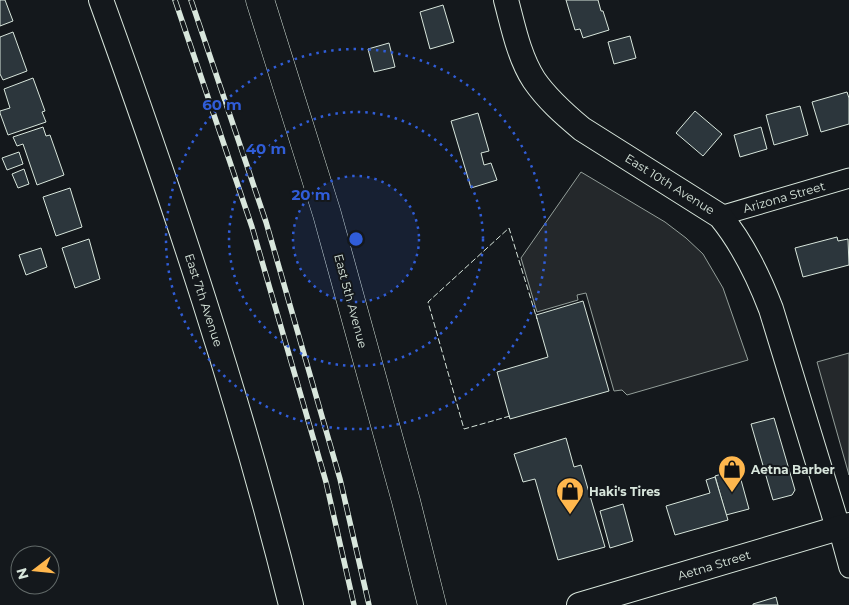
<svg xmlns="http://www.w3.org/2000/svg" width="849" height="605" font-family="Montserrat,sans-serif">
<rect width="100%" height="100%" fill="#14181c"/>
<!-- parking -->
<g fill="#24282b" stroke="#939e99">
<path d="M581,172L665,222L686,238L703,254L723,288L748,360L627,395L622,390L614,391L586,293L577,295L578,300L537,312L521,258Z"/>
<path d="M849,353V475L817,362Z"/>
</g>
<!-- building -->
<g fill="#2c363c" stroke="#d8e6dc">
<path d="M0,0H5L13,21L0,26Z"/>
<path d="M566,0H598L601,11H603L609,30L583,38L580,29L575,30Z"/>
<path d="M443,5L454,42L430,49L420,12Z"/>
<path d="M13,32L27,71L3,80L0,74V37Z"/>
<path d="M630,36L636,58L614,64L608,42Z"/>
<path d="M389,43L395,67L374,72L368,49Z"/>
<path d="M33,78L45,111L42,112L46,122L8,135L0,113V111L10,108L4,89Z"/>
<path d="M847,92L849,98V124L821,132L812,102Z"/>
<path d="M800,106L808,135L774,145L766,115Z"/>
<path d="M695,111L722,134L703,156L676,133Z"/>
<path d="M478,113L489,151L481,153L484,165L491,163L497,180L471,188L451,121Z"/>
<path d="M43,127L46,136L50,135L64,175L37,185L23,144L17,146L13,137Z"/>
<path d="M761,127L767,149L740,157L734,135Z"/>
<path d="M19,152L23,164L7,170L2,158Z"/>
<path d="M24,169L29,184L18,188L12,174Z"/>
<path d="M70,188L82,227L56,236L43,197Z"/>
<path d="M837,237L838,241L848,239L849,265L803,277L795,248Z"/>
<path d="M89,239L100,279L75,288L62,248Z"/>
<path d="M41,248L47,267L26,275L19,255Z"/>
<path d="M583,301L609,391L510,419L497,372L548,357L536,315Z"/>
<path d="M774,418L795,490L792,495L773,500L751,424Z"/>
<path d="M566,438L574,467L581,465L605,547L558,560L535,479L523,482L514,454Z"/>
<path d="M738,469L749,509L726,515L715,476Z"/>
<path d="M715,477L728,520L675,535L666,506L710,493L706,480Z"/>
<path d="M623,504L633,541L610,548L600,511Z"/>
<path d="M776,597L778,605H753V604Z"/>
</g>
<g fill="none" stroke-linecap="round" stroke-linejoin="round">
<!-- minor casing -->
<g stroke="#d8e6dc" stroke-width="21">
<g id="minor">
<path d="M720,216L849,178"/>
<path d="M838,528L849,568"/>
</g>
</g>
<!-- tertiary casing -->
<g stroke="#d8e6dc" stroke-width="26">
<g id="tertiary">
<path d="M101,0C173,199 240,399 291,605"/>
<path d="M506,0C513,26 519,57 534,80C547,99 564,114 582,129L720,216C743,244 758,275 771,309L838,528"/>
<path d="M579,605L849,525"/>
</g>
</g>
<!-- primary casing -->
<g stroke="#d8e6dc" stroke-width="29">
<path id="primary" d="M260,0L327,214L406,501L432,605"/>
</g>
<!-- minor -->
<use href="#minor" stroke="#14181c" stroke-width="19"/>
<!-- tertiary -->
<use href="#tertiary" stroke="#14181c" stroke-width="24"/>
<!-- primary -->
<use href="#primary" stroke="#14181c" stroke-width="28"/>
<!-- rail casing -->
<g stroke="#d8e6dc" stroke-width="5.5">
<g id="rail">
<path d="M175,0L252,227L326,482L354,605"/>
<path d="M191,0L266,222L340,479L369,605"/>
</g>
</g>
<!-- rail -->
<use href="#rail" stroke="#14181c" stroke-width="4" stroke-dasharray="11" stroke-linecap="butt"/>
<!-- fence -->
<path stroke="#d8e6dc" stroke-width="1" stroke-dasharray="6 2.5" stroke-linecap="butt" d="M510,416L464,429L428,302L509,228L537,319"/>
</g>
<!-- distance rings -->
<circle cx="356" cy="239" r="63" fill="#305dd8" fill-opacity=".12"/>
<g fill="none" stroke="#305dd8" stroke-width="2.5" stroke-dasharray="2.5 5">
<circle cx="356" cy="239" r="63"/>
<circle cx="356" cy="239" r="127"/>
<circle cx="356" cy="239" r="190"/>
</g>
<!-- icons -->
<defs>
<g id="shop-pin" transform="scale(1.4375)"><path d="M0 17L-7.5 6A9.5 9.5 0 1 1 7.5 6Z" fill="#ffb74d" stroke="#14181c"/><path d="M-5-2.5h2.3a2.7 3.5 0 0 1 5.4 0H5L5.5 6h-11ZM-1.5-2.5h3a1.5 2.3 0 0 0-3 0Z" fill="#111"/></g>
</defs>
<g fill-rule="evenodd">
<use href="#shop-pin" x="732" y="469"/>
<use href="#shop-pin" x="570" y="491"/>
</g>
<g text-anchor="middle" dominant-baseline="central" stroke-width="4" stroke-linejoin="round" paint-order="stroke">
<!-- street labels -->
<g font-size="12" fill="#d8e6dc" stroke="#14181c">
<text transform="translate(670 184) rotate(32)">East 10th Avenue</text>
<text transform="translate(784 197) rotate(-16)">Arizona Street</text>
<text transform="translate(204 300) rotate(72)">East 7th Avenue</text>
<text transform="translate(351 301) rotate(75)">East 5th Avenue</text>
<text transform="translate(714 565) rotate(-17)">Aetna Street</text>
</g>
<!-- poi labels -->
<g font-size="12" font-weight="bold" fill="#d8e6dc" stroke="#14181c" text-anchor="start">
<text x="751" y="469">Aetna Barber</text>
<text x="589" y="491">Haki's Tires</text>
</g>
</g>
<circle cx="356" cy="239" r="8" fill="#305dd8" stroke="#14181c" stroke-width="2.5"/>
<g font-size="15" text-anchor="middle" font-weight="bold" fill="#305dd8" stroke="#14181c" stroke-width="4" stroke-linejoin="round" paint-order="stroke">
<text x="222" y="110">60 m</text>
<text x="266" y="154">40 m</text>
<text x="311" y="200">20 m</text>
</g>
<!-- north arrow -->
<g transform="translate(35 570) rotate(254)"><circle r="24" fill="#14181c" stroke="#626a69"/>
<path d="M0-4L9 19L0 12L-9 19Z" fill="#ffb74d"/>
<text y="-8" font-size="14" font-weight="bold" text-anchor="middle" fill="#d8e6dc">N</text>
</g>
</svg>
